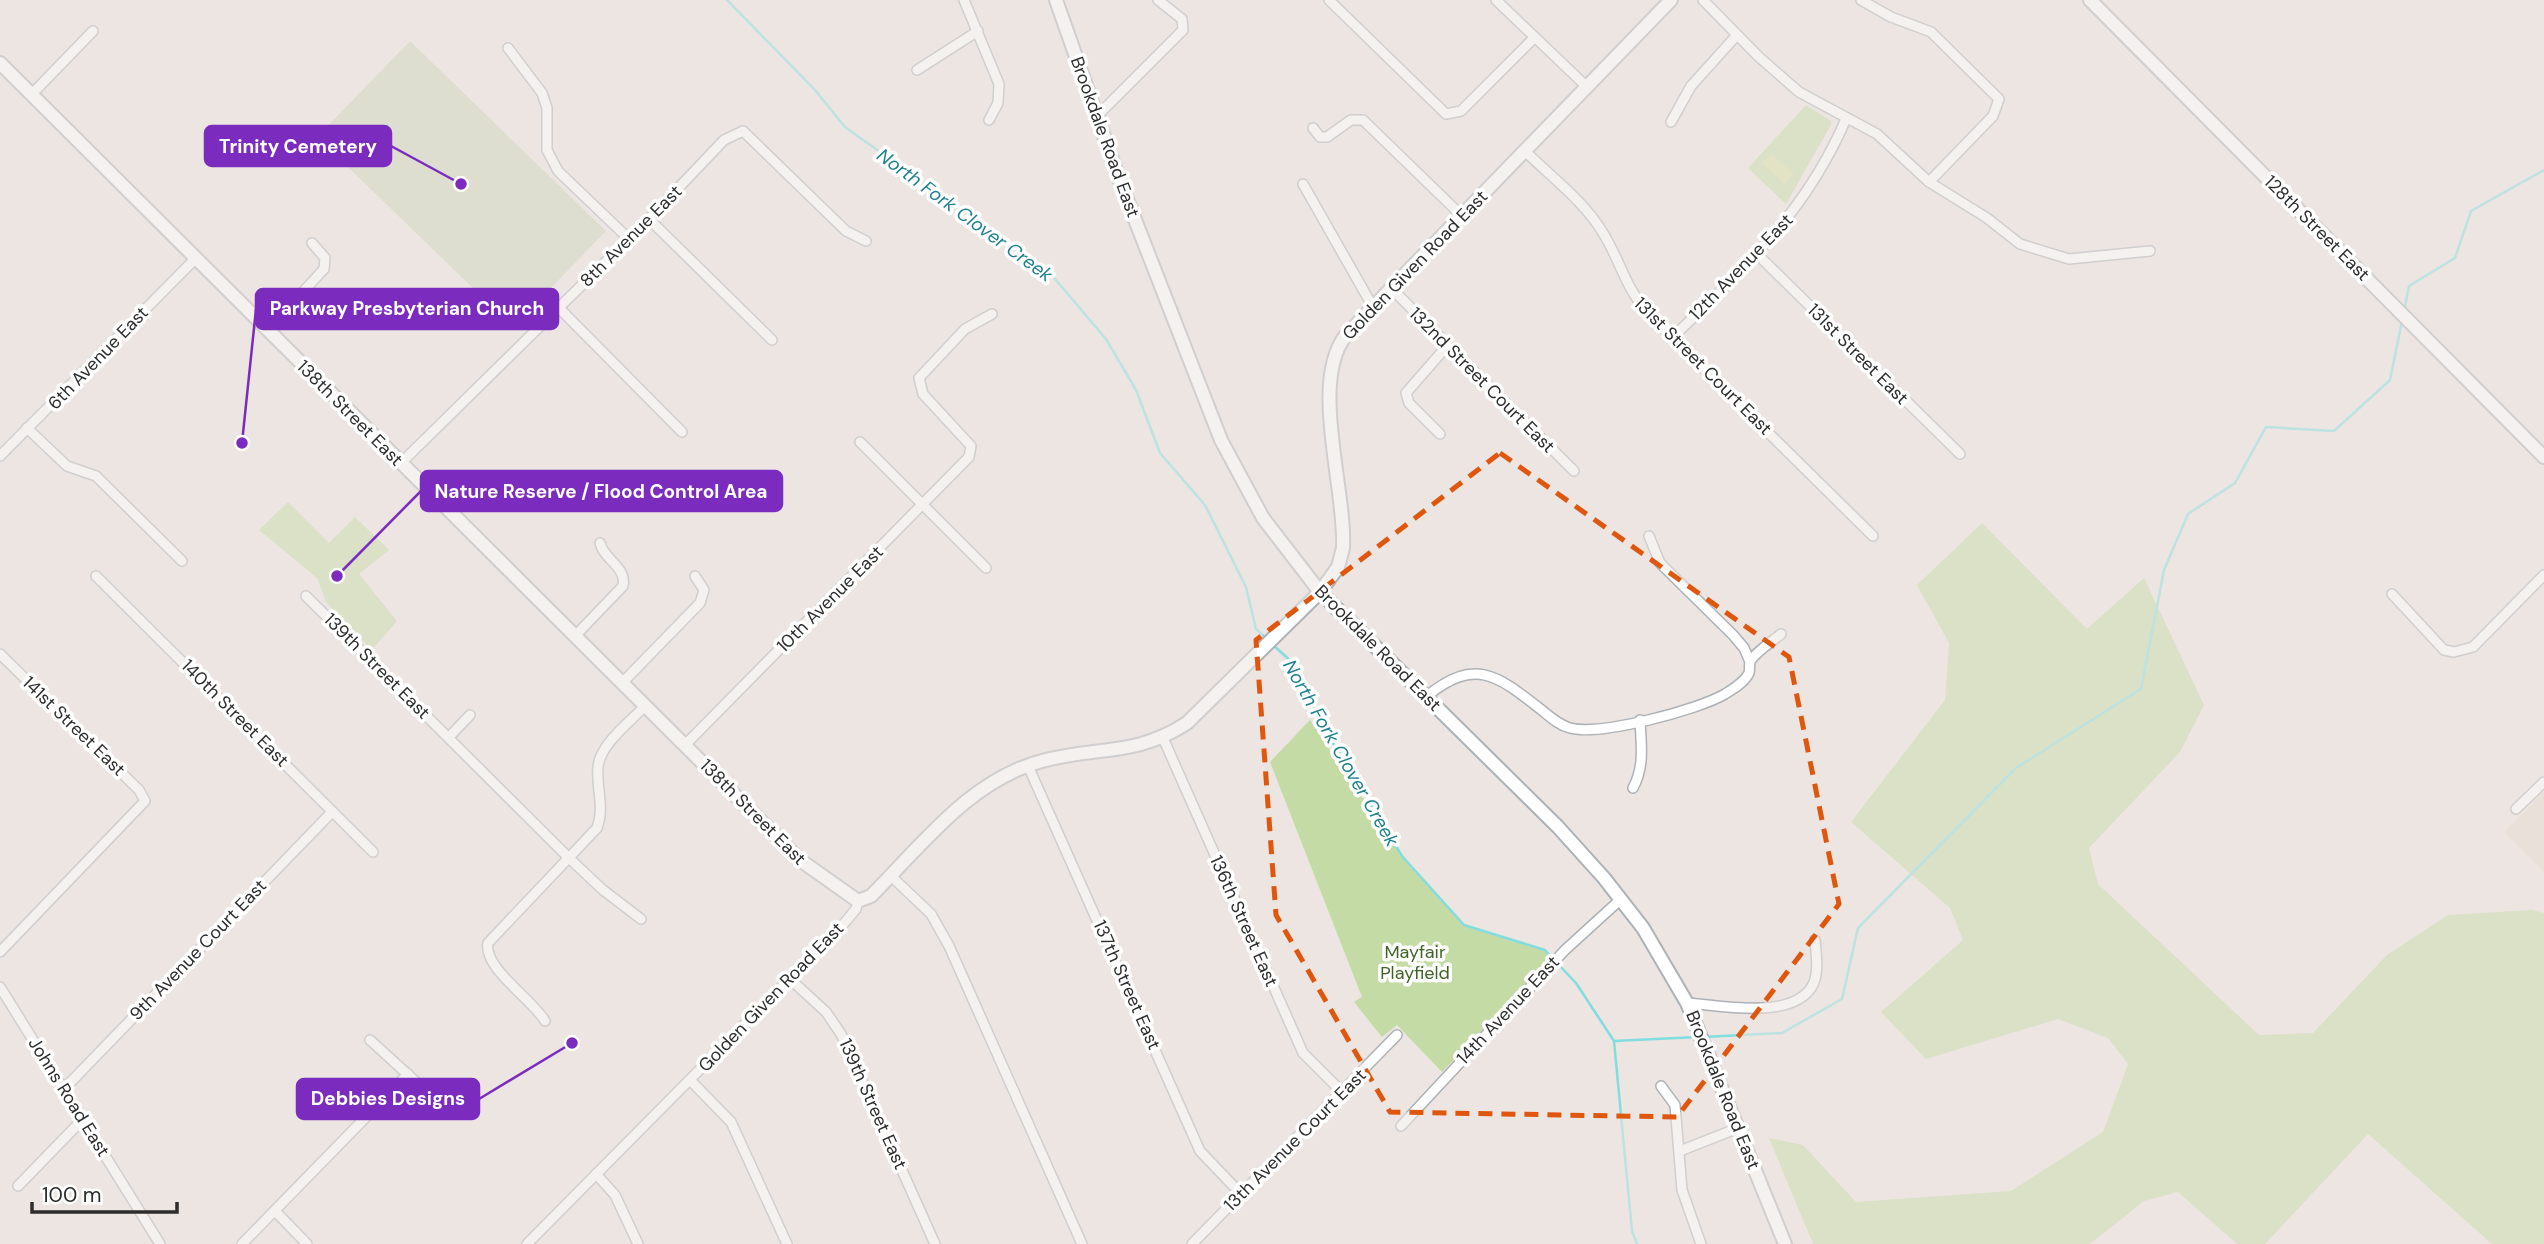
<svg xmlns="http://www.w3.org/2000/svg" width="2544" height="1244" font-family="'DM Sans',sans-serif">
<rect width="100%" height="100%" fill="#ece5e1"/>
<!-- education -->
<path fill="#e7dad0" d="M2544,792V872L2504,832Z"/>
<!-- green -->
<g fill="#c4dba5">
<path d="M1806,105L1831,121V125L1786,204L1748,168Z"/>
<path d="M288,502L329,543L355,517L389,550L359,574L397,621L372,650L326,602L317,578L259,530Z"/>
<path d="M1982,523L2087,629L2144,578L2204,705L2180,752L2089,848L2098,884L2259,1035L2313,1033L2387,955L2448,915L2532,910L2544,913V1244H2492L2368,1134L2265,1244H2237L2178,1192L2144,1201L2090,1244H1813L1769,1138L1803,1145L1856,1202L2011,1191L2103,1132L2128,1064L2108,1038L2058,1019L1926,1059L1881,1012L1963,940L1950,908L1851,822L1945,700L1949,643L1917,585Z"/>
<path d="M1310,720L1402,856L1464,925L1545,950L1552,958L1442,1072L1397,1025L1382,1037L1354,1002L1362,997L1270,762Z"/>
</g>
<!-- cemetery -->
<path fill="#cdd4ba" d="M410,41L606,231L513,327L317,137Z"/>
<!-- pitch -->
<path fill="#d5e1a2" d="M1771,153L1794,174L1785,184L1762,163Z"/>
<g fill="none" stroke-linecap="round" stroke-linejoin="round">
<!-- stream -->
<g stroke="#82dde0" stroke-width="2.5">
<path d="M727,0L815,90L845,127L1050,273L1106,339L1136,390L1160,453L1205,505L1246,587L1256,629L1266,638"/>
<path d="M2404,311L2409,286L2455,258L2471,211L2544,170"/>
<path d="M1273,645L1293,663L1322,725L1402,856L1464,925L1545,950L1553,959"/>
<path d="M1557,963L1576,983L1614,1041L1632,1231L1637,1244"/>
<path d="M1704,1037L1782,1033L1842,999L1858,928L2016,768L2141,689L2164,570L2188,514L2235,483L2266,427L2334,431L2390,380L2402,321"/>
<path d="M1614,1041L1698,1037"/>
</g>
<!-- minor casing -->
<g stroke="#adb2b7" stroke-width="12">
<g id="minor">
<path d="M964,0L999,84L998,103L989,120"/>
<path d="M1329,0L1446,114L1461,111L1534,38"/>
<path d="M1496,0L1587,87"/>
<path d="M1703,0L1759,57L1799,92L1877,134L1929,182L1987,218L2020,244L2069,259L2150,251"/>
<path d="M1861,0L1891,17L1931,32L1999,99L1993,116L1929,182"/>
<path d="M508,48L542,93L547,108V150L558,171L629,239"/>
<path d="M917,70L978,31"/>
<path d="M31,95L93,31"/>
<path d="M1097,116L1183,30L1182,19L1158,0"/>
<path d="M1671,122L1691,86L1737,35"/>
<path d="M1313,128L1320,137H1327L1351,120H1363L1462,216"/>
<path d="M1525,151C1551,177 1584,201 1603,233C1621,262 1624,285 1648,314L1873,536"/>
<path d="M1303,184L1373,307"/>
<path d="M649,219L772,340"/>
<path d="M1757,254L1960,454"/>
<path d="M1391,288L1574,471"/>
<path d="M559,308L682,432"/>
<path d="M267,331L324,269L325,258L312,243"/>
<path d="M1672,338C1744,268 1805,214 1846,119"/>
<path d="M27,428L67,466L96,476L182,561"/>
<path d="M1440,434L1409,403L1406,393L1447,346"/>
<path d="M860,442L986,568"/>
<path d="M0,456L195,259"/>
<path d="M401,463L649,219L724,140L743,131L846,231L866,241"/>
<path d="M1649,536L1660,563L1733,635L1744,648L1750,662"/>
<path d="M96,576L373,852"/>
<path d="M2392,594L2444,650L2454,652L2473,647L2544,575"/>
<path d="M306,596L570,859L603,890L641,919"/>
<path d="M575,636L623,586C627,567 604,560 600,543"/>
<path d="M0,654L139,790L145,801L0,952"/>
<path d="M622,683L700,603L704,590L695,576"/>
<path d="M1427,696C1474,658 1496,674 1539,708C1548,715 1558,725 1570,728C1600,736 1698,710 1725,694C1733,689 1745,682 1749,673C1750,669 1749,666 1750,662C1754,653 1773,641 1781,634"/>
<path d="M449,737L470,715"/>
<path d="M1163,738L1303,1053L1342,1092"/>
<path d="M685,745L969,457L971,446L923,394L919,378L965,329L992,314"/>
<path d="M1028,766L1200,1151L1241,1194"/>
<path d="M1633,788C1645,766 1641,744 1640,720"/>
<path d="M2516,809L2544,782"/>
<path d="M891,876L931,914L949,946L1082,1244"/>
<path d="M790,979L826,1012L841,1034L935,1244"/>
<path d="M0,987L160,1244"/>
<path d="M1687,1003C1720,1005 1789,1020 1811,988C1820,975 1816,954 1815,940"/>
<path d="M545,1021C532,999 483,968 488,943L597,828C605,806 596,789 598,767C600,744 630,722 645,706"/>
<path d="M370,1040L448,1111"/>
<path d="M690,1080L731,1122L787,1244"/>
<path d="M1661,1086L1675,1105L1682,1190L1701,1244"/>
<path d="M64,1089L332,812"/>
<path d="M1401,1126L1565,950L1621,899"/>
<path d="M1680,1151L1738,1128"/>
<path d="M596,1174L615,1195L638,1244"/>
<path d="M18,1186L83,1119"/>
<path d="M275,1211L307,1244"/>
<path d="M242,1244L408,1074"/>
<path d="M527,1244L841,927L856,909L858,901"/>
<path d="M1192,1244L1397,1035"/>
</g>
</g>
<!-- tertiary casing -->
<g stroke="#adb2b7" stroke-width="16">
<g id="tertiary">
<path d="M2090,0L2544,457"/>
<path d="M0,63L800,860L858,901L871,896C922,845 970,780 1042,761C1097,746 1135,757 1187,723L1320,592L1338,567L1343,548C1346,488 1309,382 1346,335L1671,0"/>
</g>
</g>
<!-- secondary casing -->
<g stroke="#adb2b7" stroke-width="16">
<path id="secondary" d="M1056,0L1118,176L1221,440L1263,518L1320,592L1558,827L1604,878L1643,928L1687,1003L1785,1244"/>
</g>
<!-- minor -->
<use href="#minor" stroke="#fff" stroke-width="9"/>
<!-- tertiary -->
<use href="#tertiary" stroke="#fff" stroke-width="12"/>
<!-- secondary -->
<use href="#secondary" stroke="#fff" stroke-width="12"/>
</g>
<!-- marked area -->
<path d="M0 0H2544V1244H0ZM1500,453L1789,657L1839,904L1677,1117L1390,1112L1276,915L1256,640Z" fill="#ece5e1" fill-opacity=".55" fill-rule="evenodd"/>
<path fill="none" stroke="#df570e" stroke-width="5" stroke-dasharray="14 9" stroke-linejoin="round" d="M1500,453L1789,657L1839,904L1677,1117L1390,1112L1276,915L1256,640Z"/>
<g text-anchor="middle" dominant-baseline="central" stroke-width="7" stroke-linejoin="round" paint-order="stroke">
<!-- street labels -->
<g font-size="18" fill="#2d2d2d" stroke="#fff">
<text transform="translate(1105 137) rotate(70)">Brookdale Road East</text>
<text transform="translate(2317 228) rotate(45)">128th Street East</text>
<text transform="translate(631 236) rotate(-45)">8th Avenue East</text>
<text transform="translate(1415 265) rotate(-46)">Golden Given Road East</text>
<text transform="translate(1741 267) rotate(-46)">12th Avenue East</text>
<text transform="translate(1858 354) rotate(45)">131st Street East</text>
<text transform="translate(98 358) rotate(-46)">6th Avenue East</text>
<text transform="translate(1703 366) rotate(45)">131st Street Court East</text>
<text transform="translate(1482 380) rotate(45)">132nd Street Court East</text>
<text transform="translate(350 413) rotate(45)">138th Street East</text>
<text transform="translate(830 599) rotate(-45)">10th Avenue East</text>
<text transform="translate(1378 648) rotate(45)">Brookdale Road East</text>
<text transform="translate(377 666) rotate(45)">139th Street East</text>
<text transform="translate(235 713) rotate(45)">140th Street East</text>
<text transform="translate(74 726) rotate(44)">141st Street East</text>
<text transform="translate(753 812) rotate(45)">138th Street East</text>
<text transform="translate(1244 921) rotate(66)">136th Street East</text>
<text transform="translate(198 950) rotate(-46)">9th Avenue Court East</text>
<text transform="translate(1127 985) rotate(66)">137th Street East</text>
<text transform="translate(771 997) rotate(-46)">Golden Given Road East</text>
<text transform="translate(1508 1010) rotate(-47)">14th Avenue East</text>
<text transform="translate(1723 1090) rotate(68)">Brookdale Road East</text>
<text transform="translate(69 1097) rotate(58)">Johns Road East</text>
<text transform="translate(873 1104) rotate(66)">139th Street East</text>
<text transform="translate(1295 1140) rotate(-45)">13th Avenue Court East</text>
</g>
<!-- park labels -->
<g font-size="18" fill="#3f6225" stroke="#fff">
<text x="1415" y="952">Mayfair<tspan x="1415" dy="21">Playfield</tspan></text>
</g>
<!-- water labels -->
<g font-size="19" font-style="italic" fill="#1f818e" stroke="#fff">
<text transform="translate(965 215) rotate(36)">North Fork Clover Creek</text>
<text transform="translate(1341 753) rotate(60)">North Fork Clover Creek</text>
</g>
</g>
<!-- callouts -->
<path fill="none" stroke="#7b2cbf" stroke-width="2.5" d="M461 184L391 146M242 443L256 309M337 576L421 491M572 1043L479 1099"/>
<g fill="#7b2cbf" stroke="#fff" stroke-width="2.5">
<circle cx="461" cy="184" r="7"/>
<circle cx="242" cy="443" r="7"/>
<circle cx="337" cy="576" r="7"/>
<circle cx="572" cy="1043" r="7"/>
</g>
<g fill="#7b2cbf" stroke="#7b2cbf" stroke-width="2.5">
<rect x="205" y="126" width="186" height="40" rx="7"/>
<rect x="256" y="289" width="302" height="40" rx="7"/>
<rect x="421" y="471" width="361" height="40" rx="7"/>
<rect x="297" y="1079" width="182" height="40" rx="7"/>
</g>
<g font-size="19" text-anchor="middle" font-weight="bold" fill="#fff">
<text x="298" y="153">Trinity Cemetery</text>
<text x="407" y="315">Parkway Presbyterian Church</text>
<text x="601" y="498">Nature Reserve / Flood Control Area</text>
<text x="388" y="1105">Debbies Designs</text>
</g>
<!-- scale -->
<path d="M32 1202v10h145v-10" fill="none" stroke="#2d2d2d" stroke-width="3.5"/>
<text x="42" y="1202" font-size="21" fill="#2d2d2d" stroke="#ffffff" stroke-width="5" paint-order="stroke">100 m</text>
</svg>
